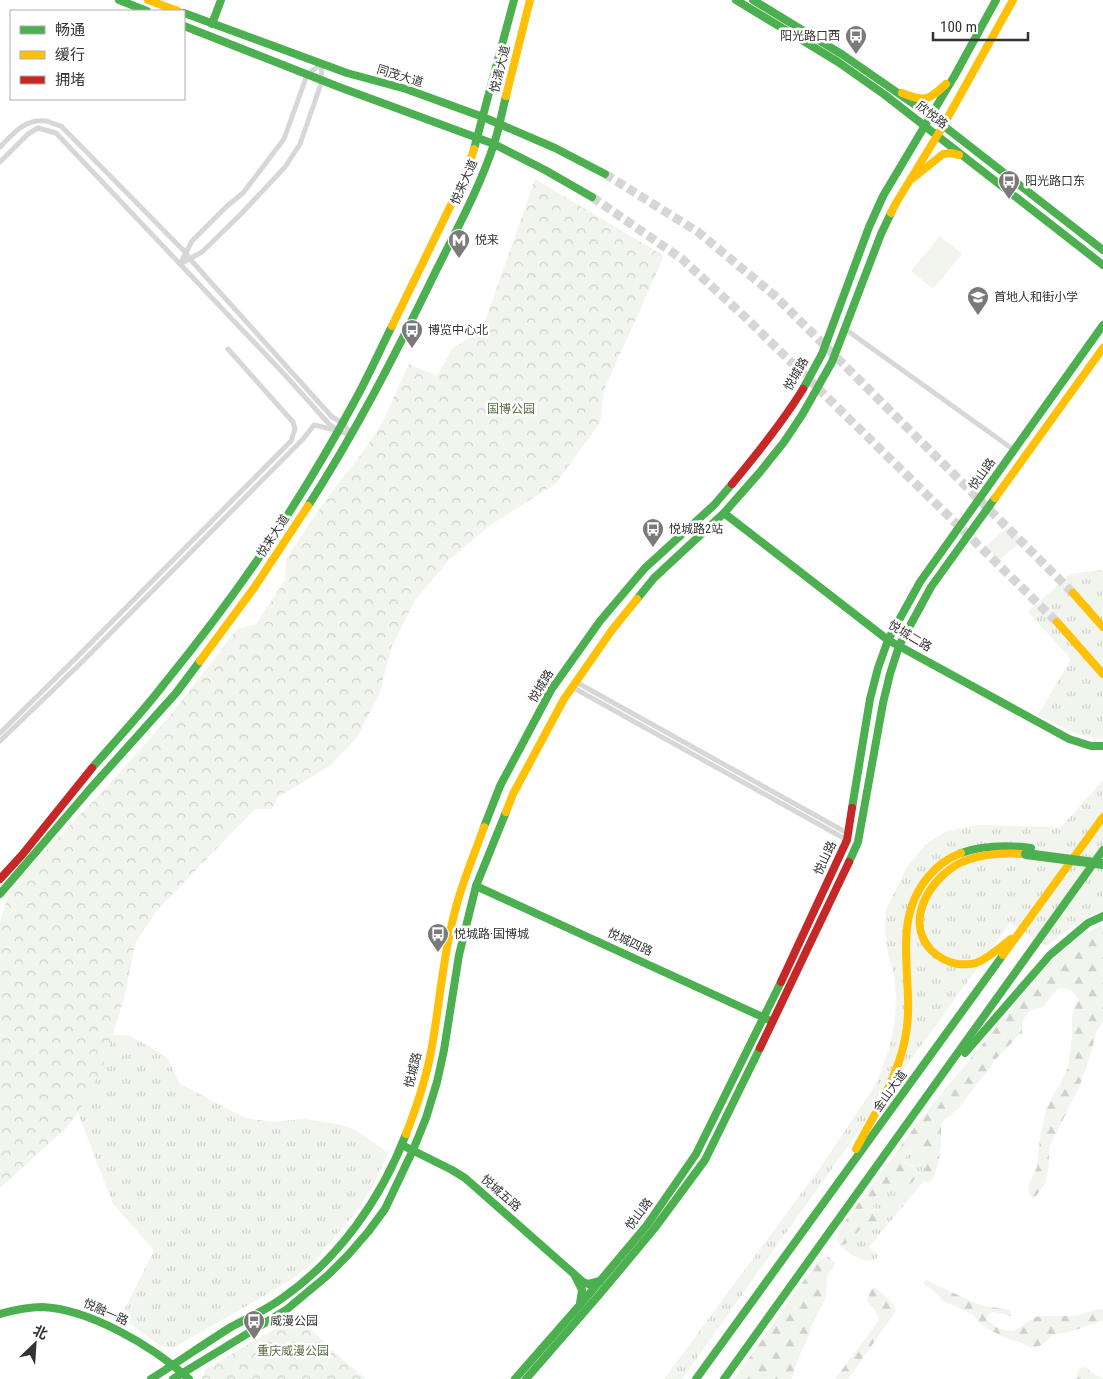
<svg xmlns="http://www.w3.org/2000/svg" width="1103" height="1379" font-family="'Roboto Condensed','Noto Sans SC',sans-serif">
<defs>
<pattern id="grass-tufts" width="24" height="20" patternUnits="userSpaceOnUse" patternTransform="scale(1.25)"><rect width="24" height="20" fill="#f1f5ed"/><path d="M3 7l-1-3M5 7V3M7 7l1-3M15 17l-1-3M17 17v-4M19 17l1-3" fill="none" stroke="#cfd2cc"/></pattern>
<pattern id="forest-firs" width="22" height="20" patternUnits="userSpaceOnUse" patternTransform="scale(1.25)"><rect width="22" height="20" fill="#f1f5ed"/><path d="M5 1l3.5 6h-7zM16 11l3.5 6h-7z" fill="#cfd2cc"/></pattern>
<pattern id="park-crowns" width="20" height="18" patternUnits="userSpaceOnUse" patternTransform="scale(1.25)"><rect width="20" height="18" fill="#f1f5ed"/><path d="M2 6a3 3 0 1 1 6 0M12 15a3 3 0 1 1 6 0" fill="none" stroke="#cfd2cc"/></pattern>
</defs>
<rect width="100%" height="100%" fill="#fff"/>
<!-- grass -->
<g fill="url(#grass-tufts)">
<path d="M1101,570L1103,572V739C1079,738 1059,725 1038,715L1071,659L1028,612L1070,574Z"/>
<path d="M1103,780V911C1082,920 1065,931 1047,946L1010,923L828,1174L682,1379H664L820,1168L876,1084L889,1049L895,1020L896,997L894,975L887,949L885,929L886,910L907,867L925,845L947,831L979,825L1061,827Z"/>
<path d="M113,1035H129L167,1057L180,1084L246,1118L273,1122L304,1119L337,1124L354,1129L388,1153L374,1183L359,1208L315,1261L295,1277L271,1292L173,1348L159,1345L121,1317L154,1250L113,1204L78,1113C94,1086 103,1065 113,1035Z"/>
<path d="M918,1149L928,1153C930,1161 926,1168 922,1176L924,1181L869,1247L878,1255L876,1259C862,1265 851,1254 840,1246L847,1243L865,1224H870L881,1212L873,1207L871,1202L873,1197L889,1184C898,1189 904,1191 912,1184L913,1166L904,1161C906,1153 910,1150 918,1149Z"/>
</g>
<!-- forest -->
<g fill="url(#forest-firs)">
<path d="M1103,924V1022L1096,1032L1091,1053L1080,1085L1049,1148V1164L1046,1182L1036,1196L1032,1198L1028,1192L1030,1181L1037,1167L1040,1138L1046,1110L1053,1095L1060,1085L1068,1067L1072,1035V1017L1074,1009L1078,1000C1076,994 1073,991 1067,989C1053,984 1051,1002 1042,1007C1038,1009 1033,1009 1029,1011L1022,1022V1033L1018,1036L997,1058L958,1109L943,1121L941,1125V1145L938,1166L932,1180L928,1182L924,1181L922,1176L928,1162V1153C916,1148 908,1147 904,1161C907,1164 914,1166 916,1171C917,1174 916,1175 915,1178C909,1191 900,1190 889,1185L873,1198L871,1202L873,1207L885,1215L882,1224L874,1227L870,1224H865L847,1243L840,1246L837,1238L840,1228L920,1120L1040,974L1052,961L1078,938Z"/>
<path d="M827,1256L835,1262L834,1267C823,1275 828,1288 825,1299C822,1307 817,1313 814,1320C811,1327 809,1335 806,1342C800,1354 795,1366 792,1379H734L819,1259Z"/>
<path d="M926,1280L973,1302L985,1306L1011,1310V1316L994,1312L988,1314L987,1320L996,1327L1002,1330L1014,1331L1035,1317L1041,1316H1075L1099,1309L1103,1310V1322L1100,1321L1073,1331L1052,1335L1043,1344L1037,1347L1031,1348L1020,1342L1008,1339L990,1330L981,1324L972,1314L943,1301L933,1290L923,1284L924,1282Z"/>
<path d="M875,1287C883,1294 891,1300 896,1309L894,1314L848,1379H835L879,1320C877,1310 872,1308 867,1300L871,1290Z"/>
<path d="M1086,1367L1092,1373L1103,1378V1379H1075L1080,1368Z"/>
</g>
<!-- park -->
<g fill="url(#park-crowns)">
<path d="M535,179L664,256L604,390L600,423L556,483L488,527L449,560L415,600L392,646L379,695L357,737L330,766L278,797L271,809H255L156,911L135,944L125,995L103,1065L90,1092L78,1113L65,1129L0,1188V921L12,885L99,795L170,716L237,629L256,624L285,580L286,559L327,498L366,448L383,421L409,364L437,376L453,348L482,330Z"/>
<path d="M298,1315L328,1347L366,1379H202L205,1370Z"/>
</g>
<!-- pitch -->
<g fill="#f1f5ed">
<path d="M940,236L962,254L933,289L911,271Z"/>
<path d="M1009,526L1022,541L999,560L986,546Z"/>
</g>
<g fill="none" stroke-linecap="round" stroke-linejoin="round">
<!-- primary-tunnel -->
<g stroke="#d6d6d6" stroke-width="9" stroke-dasharray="9 4.5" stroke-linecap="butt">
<path d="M605,174L698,232L774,295L1073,593"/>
<path d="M592,197L682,259L745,317L1057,622"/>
</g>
<!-- street -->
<g stroke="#d7d7d7" stroke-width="5">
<path d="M321,64L322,81L300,144L285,167L241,214L202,252L180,264L192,241L226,207L243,193L284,139L307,75Z"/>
<path d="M0,147C13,134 25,118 46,121C51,122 56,125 61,126L186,253L189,258L332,417L343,423L352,435L338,431L329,424L286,376L56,133L38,128L28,134L0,162"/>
<path d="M845,329L1014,450"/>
<path d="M576,682L849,834"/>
<path d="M572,687L847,840"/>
<path d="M0,733L77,657L291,441L295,429L293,422L228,349"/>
<path d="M0,741L81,663L303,439L314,425L335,430"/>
</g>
<!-- fast -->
<g stroke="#4caf50" stroke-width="8">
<path d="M119,0L147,11"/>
<path d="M736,0L838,62L885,95L1103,265"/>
<path d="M753,0L843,55L931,116L1103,250"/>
<path d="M184,13L347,73L406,89L483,117L555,148L605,174"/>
<path d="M212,24L221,0"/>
<path d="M184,26L339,87L494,144L545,170L592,197"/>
<path d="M474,149L514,0"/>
<path d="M803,389L822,354L869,227L883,196L955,75L996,0"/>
<path d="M308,506C355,433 394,357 432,279C453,236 479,190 494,144C499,129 502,112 506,96"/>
<path d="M724,513L888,640L1069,739L1091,746H1103"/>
<path d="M637,599L654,578L724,513L760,472L784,442L802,415L832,362L881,234L891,213"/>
<path d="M92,768C116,740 142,713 164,684C235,597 300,503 353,404C367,379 379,352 392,326"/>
<path d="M852,808L870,699L878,668L888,640L920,582L1103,325"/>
<path d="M484,827L500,786L551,690L600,621L645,568L714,505L732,484"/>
<path d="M961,853C984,845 1007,845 1031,848"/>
<path d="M849,862L858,842L883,703L890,674L899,646L931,587L995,498"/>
<path d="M476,886L767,1019"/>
<path d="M0,894L89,790L176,693L200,661"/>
<path d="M965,1053L1050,955L1088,923L1103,916"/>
<path d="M402,1145L452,1170L465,1178L574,1274"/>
<path d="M580,1303L582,1290L574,1274L583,1282L588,1284L600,1281"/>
<path d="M0,1314C14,1310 27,1307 42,1307C90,1309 154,1347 189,1379"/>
<path d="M151,1379C178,1362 204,1344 231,1327C248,1318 266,1310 281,1299C339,1259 381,1199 406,1134"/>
<path d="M173,1379L286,1310L328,1275L348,1255L368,1232L385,1209L413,1150L426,1118L437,1082L444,1050L459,955L476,886L506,812"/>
<path d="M515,1379L579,1306L647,1225L696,1154L781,982"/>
<path d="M526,1379L599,1295L654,1229L705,1160L760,1048"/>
<path d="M696,1379L1003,955"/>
<path d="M724,1379L1103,850"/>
</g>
<!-- slow -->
<g stroke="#ffc107" stroke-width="8">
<path d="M148,0L178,11"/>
<path d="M902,93C925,102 928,101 946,84"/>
<path d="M506,96L530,0"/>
<path d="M912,179L943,154L951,153L959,155"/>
<path d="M891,213L896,203L943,126L1013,0"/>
<path d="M392,326L466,174L474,149"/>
<path d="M995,498L1103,348"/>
<path d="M1073,593L1103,627"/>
<path d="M1057,622L1103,674"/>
<path d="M200,661L254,588L308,506"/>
<path d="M506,812L513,794L564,699L612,630L637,599"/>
<path d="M1011,939C1000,947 989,958 976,963C970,965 964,964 957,964C947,962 938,957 931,950C903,920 932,876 962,862C983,853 1004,853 1026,854"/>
<path d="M1003,955L1103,817"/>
<path d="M406,1134C417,1106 427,1076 432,1046C439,1007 442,967 451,928C458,893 472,860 484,827"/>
<path d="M856,1149C875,1113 897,1079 905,1039C917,984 888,925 928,877C936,867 948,858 961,853"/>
</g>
<!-- jam -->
<g stroke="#c62828" stroke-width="8">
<path d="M732,484C757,454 782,423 803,389"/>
<path d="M0,879L22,855L92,768"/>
<path d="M781,982L847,840L852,808"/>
<path d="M760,1048L849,862"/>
</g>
<!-- fast-bridge -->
<path stroke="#4caf50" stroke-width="10" d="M1026,854L1103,864"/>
</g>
<!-- icons -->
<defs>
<g id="bus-pin" transform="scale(1.125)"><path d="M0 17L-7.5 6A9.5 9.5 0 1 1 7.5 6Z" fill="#7a7a7a" stroke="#fff"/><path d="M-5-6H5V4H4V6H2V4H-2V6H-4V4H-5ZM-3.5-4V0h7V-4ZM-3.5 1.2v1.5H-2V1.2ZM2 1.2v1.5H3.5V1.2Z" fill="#fff"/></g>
<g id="metro-pin" transform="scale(1.125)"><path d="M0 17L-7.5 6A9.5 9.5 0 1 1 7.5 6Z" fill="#7a7a7a" stroke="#fff"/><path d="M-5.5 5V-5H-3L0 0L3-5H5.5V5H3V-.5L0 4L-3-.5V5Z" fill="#fff"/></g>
<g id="school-pin" transform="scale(1.125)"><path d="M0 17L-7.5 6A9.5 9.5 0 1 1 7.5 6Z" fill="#7a7a7a" stroke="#fff"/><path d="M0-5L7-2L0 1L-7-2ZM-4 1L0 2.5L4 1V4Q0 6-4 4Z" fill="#fff"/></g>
</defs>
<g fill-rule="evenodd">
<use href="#bus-pin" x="856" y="36"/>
<use href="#bus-pin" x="1009" y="181"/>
<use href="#metro-pin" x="459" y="240"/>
<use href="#school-pin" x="978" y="297"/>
<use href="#bus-pin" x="412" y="330"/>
<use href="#bus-pin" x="653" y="529"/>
<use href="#bus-pin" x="438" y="934"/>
<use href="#bus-pin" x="254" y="1321"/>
</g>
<g text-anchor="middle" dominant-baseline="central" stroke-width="5" stroke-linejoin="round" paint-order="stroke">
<!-- poi labels -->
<g font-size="12" fill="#333" stroke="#fff" text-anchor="start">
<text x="840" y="36" text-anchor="end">阳光路口西</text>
<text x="1025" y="181">阳光路口东</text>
<text x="475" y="240">悦来</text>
<text x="994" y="297">首地人和街小学</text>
<text x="428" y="330">博览中心北</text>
<text x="669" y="529">悦城路2站</text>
<text x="454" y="934">悦城路·国博城</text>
<text x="270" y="1321">威漫公园</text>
</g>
<!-- street labels -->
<g font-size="12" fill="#333" stroke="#fff">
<text transform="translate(500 69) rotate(-76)">悦清大道</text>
<text transform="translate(400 76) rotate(17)">同茂大道</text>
<text transform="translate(932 115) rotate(38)">欣悦路</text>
<text transform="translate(464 182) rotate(-66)">悦来大道</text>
<text transform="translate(796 374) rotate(-60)">悦城路</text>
<text transform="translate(982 474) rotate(-55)">悦山路</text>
<text transform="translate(273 536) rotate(-57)">悦来大道</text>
<text transform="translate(910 636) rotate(31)">悦城二路</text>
<text transform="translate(541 686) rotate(-59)">悦城路</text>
<text transform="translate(825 858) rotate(-65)">悦山路</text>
<text transform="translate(630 942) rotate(25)">悦城四路</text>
<text transform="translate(413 1070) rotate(-76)">悦城路</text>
<text transform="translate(890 1091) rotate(-54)">金山大道</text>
<text transform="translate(501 1193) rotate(41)">悦城五路</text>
<text transform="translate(639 1214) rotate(-53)">悦山路</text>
<text transform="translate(106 1312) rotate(24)">悦融一路</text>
</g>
<!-- park labels -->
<g font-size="12" fill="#56703f" stroke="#fff">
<text x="511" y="409">国博公园</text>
<text x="293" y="1351">重庆威漫公园</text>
</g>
</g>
<!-- legend -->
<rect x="10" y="10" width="175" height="90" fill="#ffffff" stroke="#adadad"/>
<rect x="20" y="26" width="25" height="8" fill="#4caf50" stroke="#adadad"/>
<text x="55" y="35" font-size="15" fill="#333333">畅通</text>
<rect x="20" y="51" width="25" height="8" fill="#ffc107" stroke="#adadad"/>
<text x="55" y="60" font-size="15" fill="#333333">缓行</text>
<rect x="20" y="76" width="25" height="8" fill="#c62828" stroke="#adadad"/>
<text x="55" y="85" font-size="15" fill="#333333">拥堵</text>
<!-- north arrow -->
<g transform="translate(35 1344) rotate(25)" stroke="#ffffff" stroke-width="4" paint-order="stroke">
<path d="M0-4L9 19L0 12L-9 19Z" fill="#333333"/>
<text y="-8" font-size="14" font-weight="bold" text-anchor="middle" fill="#333333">北</text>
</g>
<!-- scale -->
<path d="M933 32v8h95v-8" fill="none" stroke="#333333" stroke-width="2.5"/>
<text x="940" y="32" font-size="15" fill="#333333" stroke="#ffffff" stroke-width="4" paint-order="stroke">100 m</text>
</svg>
